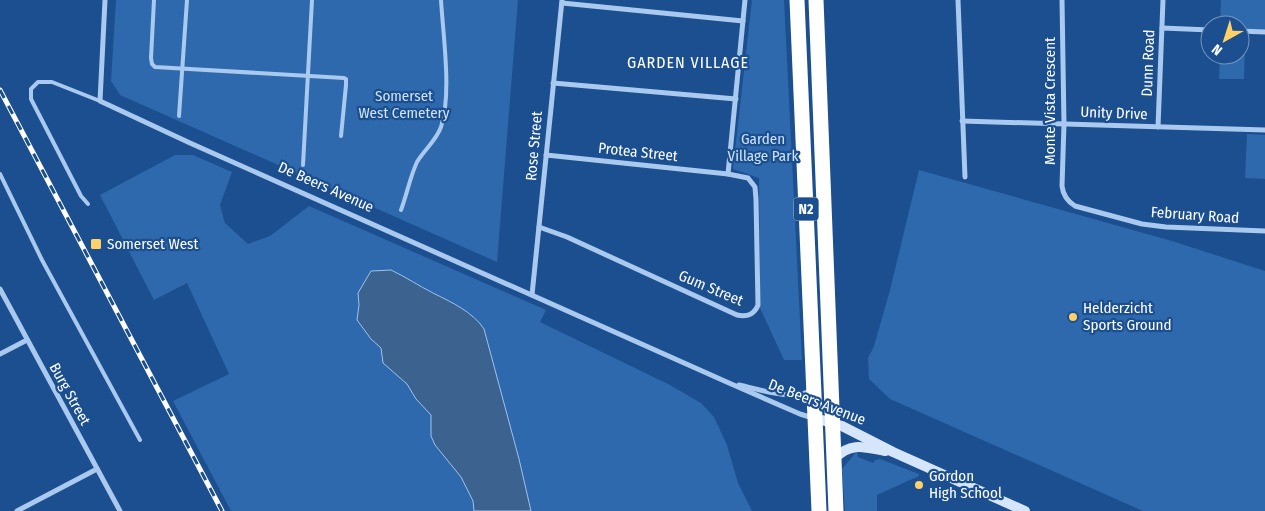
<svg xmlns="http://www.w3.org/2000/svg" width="1265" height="511" font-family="'Fira Sans Condensed',sans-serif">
<rect width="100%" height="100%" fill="#1b4f8f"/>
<!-- green -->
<g fill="#2e69ad">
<path d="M116,0H518L497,262L120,95L111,81Z"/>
<path d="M752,0H784L802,360H784L760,308L759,178L733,169Z"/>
<path d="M1221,0H1265V30L1240,29V25H1220Z"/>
<path d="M1240,36H1245L1244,79H1219L1220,55H1240Z"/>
<path d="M1247,134L1265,135V179L1245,178Z"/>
<path d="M175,155H193L232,172L220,205L225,223L248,244L270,236L309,206L546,310L540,322L670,385L701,403L714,417L727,445L738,483L752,511H231L173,401L229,374L187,283L154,300L100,195Z"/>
<path d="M919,170L1172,241L1265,271V511H1143L890,399L869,379L868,358L874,346L890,290Z"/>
<path d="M857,451L858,457L873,463L875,460L880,459L919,474V476L877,495V511H845L842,469Z"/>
</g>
<!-- water -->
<path fill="#3c6290" stroke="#9cc4f0" d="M391,270C406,277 419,286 433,293C451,302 473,312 484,329L519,459L531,511H474L473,501L461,477L435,445L431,436V415L416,399L407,384L383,363L381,348L371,339L357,320L359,305L358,293L371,271Z"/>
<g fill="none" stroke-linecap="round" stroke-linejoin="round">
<!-- lane -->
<g stroke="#a9c9ee" stroke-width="4">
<path d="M154,0L151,58L152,64L155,67L344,78L346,79V85L341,136"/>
<path d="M179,116L187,0"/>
<path d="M303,165L312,0"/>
<path d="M0,174L42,260L140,440"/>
<path d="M88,204L81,196L31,99V89L38,82H52L100,101"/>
<path d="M401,210C407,194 410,177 417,162C424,150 436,141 441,127C452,94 443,35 441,0"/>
</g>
<!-- street -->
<g stroke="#a9c9ee" stroke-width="5">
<path d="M105,0L100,101L190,143L729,383L800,414L813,418"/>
<path d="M958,0L965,177"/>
<path d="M1062,0L1064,124L1062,186C1063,195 1067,201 1075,206L1142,224L1166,227L1265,231"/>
<path d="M562,3L743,21"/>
<path d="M1162,28L1210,30"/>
<path d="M1240,31L1265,32"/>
<path d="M553,83L736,99"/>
<path d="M962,121L1265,130"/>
<path d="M1158,127L1163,0"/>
<path d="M728,174L745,0"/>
<path d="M539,227L567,237L737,315C747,317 754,315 758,305L756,199L755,187L748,178L728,174L546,155"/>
<path d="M0,289L120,511"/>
<path d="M532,295L562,0"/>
<path d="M0,354L27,340"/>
<path d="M739,385C758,389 795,402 811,390"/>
<path d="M17,511L97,469"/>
</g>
<!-- secondary -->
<g stroke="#d6e6fa" stroke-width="10">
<path d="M815,418L842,426L893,452L1025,511"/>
<path d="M835,458C851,442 864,447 885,451"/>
</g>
<!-- highway -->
<g stroke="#fff" stroke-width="15">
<path d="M797,0L819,511"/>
<path d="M816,0L836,511"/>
</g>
<!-- rail casing -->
<g stroke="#fff" stroke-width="5">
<path id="rail" d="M0,90L222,511"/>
</g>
<!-- rail -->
<use href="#rail" stroke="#1b4f8f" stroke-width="3" stroke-dasharray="9" stroke-linecap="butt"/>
</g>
<!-- markers -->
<g fill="#ffd166" stroke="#1b4f8f" stroke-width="2">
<rect x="90" y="238" width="12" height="12" rx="2.5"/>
<circle cx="1073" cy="317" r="5"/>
<circle cx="919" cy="485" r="5"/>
</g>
<g text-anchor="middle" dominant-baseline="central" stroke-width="4.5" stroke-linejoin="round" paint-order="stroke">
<!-- shield labels -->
<rect fill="#1b4f8f" stroke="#bbcadd" stroke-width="1" x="793.5" y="197.5" width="25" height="23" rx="4"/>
<g font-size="14" font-weight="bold" fill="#fff">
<text x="806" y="209">N2</text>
</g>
<!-- street labels -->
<g font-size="15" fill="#fff" stroke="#1b4f8f">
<text transform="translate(1148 63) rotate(-88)">Dunn Road</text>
<text transform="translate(1050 101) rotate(-90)">Monte Vista Crescent</text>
<text transform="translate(1114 113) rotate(2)">Unity Drive</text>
<text transform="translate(534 146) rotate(-85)">Rose Street</text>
<text transform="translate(638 152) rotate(6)">Protea Street</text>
<text transform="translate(326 187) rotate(24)">De Beers Avenue</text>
<text transform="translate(1195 215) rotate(4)">February Road</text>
<text transform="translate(711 288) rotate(23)">Gum Street</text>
<text transform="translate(70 394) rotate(61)">Burg Street</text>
<text transform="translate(817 402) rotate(21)">De Beers Avenue</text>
</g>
<!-- park labels -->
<g font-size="15" fill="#cfe3fa" stroke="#1b4f8f">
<text x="404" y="96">Somerset<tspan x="404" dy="17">West Cemetery</tspan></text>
<text x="763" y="139">Garden<tspan x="763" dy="17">Village Park</tspan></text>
</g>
<!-- poi labels -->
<g font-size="15" fill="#fff" stroke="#1b4f8f" text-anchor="start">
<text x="107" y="244">Somerset West</text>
<text x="1083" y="308">Helderzicht<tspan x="1083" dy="17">Sports Ground</tspan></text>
<text x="929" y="476">Gordon<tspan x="929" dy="17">High School</tspan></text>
</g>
<!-- neighbourhood labels -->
<g font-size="16" letter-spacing="1" fill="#fff" stroke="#1b4f8f">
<text x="688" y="62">GARDEN VILLAGE</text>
</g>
</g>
<!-- north arrow -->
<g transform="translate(1225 40) rotate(219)"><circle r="24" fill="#1b4f8f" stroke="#7695bc"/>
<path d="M0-4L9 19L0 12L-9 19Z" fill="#ffd166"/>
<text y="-8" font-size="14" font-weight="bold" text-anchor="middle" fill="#ffffff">N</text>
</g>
</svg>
